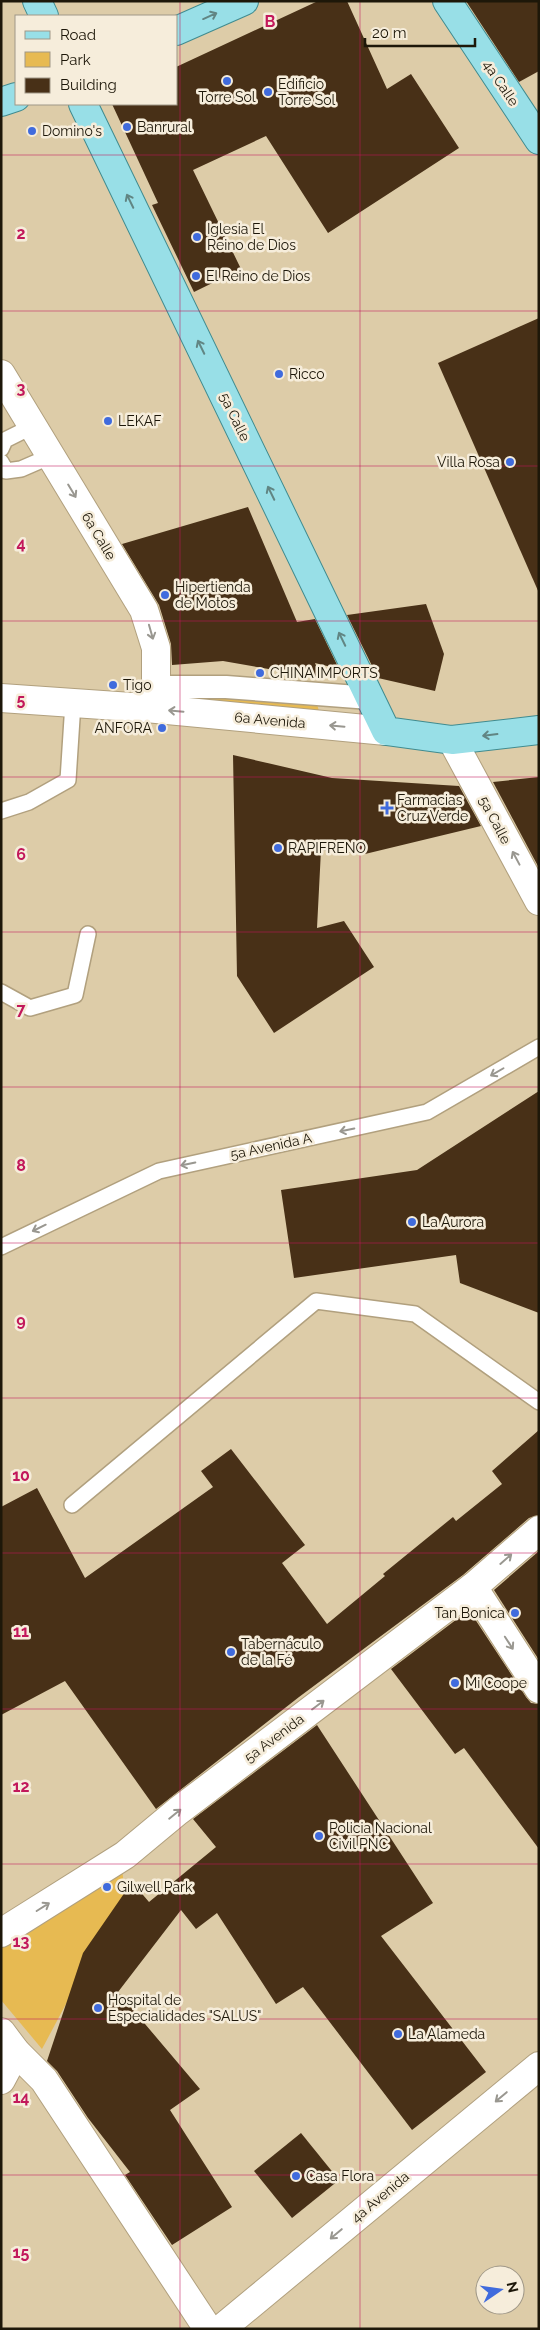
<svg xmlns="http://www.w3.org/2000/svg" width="540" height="2330" font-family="Raleway,sans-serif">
<rect width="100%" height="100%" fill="#ddcca8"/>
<!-- green -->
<g fill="#e7ba52">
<path d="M167,690L316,700L322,723L164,700Z"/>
<path d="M122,1869L125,1893L42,2049L1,2000V1948L44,1912Z"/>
</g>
<!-- building -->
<g fill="#483017">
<path d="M318,1H347L387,89L411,74L459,148L328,233L266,136L193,170L241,269L194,292L152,205L158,203L112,104H176V67Z"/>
<path d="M466,1H539V71L519,82Z"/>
<path d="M539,318V593L438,363Z"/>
<path d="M248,507L297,622L315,619L339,669L315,663L321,678L223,661L172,665L171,644L159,605L122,544Z"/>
<path d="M426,604L444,654L435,691L378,678L347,615Z"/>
<path d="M233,755L332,778L459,786L481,826L365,854L321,850L317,928L344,921L374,967L274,1033L237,976Z"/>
<path d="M539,777V868L493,782Z"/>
<path d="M539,1091V1313L460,1283L456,1255L294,1278L281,1190L417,1170Z"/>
<path d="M539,1430V1515L529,1518L463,1575L299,1697L156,1809L65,1681L1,1715V1507L37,1488L85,1578L213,1487L201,1471L231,1449L305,1545L282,1563L327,1624L385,1576L383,1574L453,1517L456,1521L502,1484L492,1471Z"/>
<path d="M539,1551V1660L494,1590Z"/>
<path d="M469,1610L526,1697L531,1703L539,1704V1849L464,1748L455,1754L391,1669Z"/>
<path d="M317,1725L433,1903L381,1936L486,2072L412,2130L303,1987L276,2004L217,1913L196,1929L181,1910L118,1992L200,2089L170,2110L232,2207L172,2245L125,2175L130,2172L88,2118L57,2071L47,2061L83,1953L132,1882L149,1902L216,1847L193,1819Z"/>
<path d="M301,2133L339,2180L292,2218L254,2171Z"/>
</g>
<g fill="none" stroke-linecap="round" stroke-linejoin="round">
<!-- service casing -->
<g stroke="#b1a07e" stroke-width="18">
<g id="service">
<path d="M1,449L5,440L33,426"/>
<path d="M1,462L6,471L21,469L51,456"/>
<path d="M1,811L29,802L68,780L73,703"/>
<path d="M1,992L30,1008L75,995L88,934"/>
<path d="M1,1247L159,1171L427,1112L539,1047"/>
<path d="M72,1505L316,1301L415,1314L539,1402"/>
</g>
</g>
<!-- pedestrian casing -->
<g stroke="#b1a07e" stroke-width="25">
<path id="pedestrian" d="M156,687H226L370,698"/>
</g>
<!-- minor casing -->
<g stroke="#b1a07e" stroke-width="30">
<g id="minor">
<path d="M1,374L144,610L156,648V687L146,708"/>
<path d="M1,698L146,708L386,731"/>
<path d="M452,740L539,901"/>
<path d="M473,1587L539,1689"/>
<path d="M1,1933L125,1855L178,1811L473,1587L539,1530"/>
<path d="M1,2032L16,2052L44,2080L208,2329"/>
<path d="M1,2080L16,2052"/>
<path d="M221,2329L539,2066"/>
</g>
</g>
<!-- primary casing -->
<g stroke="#408b8f" stroke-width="30">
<g id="primary">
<path d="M37,1L44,16"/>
<path d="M447,1L539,140"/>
<path d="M176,31L244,1"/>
<path d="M1,102L16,97"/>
<path d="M83,104L386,731L452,740L539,730"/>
</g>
</g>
<!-- service -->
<use href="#service" stroke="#fff" stroke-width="15"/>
<!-- pedestrian -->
<use href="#pedestrian" stroke="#fff" stroke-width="22"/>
<!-- minor -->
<use href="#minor" stroke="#fff" stroke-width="28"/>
<!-- primary -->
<use href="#primary" stroke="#98dfe7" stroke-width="28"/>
</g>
<!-- one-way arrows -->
<defs><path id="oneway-shaft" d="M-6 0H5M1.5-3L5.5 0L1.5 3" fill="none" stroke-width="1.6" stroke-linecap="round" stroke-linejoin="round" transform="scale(1.25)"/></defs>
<g stroke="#618583">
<use href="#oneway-shaft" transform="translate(210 16) rotate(-24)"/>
<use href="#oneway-shaft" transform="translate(130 201) rotate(-116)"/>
<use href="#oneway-shaft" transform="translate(201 347) rotate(-116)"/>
<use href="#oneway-shaft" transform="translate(271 493) rotate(-116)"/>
<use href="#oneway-shaft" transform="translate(342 639) rotate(-116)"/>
<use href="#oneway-shaft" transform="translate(490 735) rotate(173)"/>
</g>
<g stroke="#999790">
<use href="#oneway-shaft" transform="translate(72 491) rotate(59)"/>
<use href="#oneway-shaft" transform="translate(151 632) rotate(74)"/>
<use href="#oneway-shaft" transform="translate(176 711) rotate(-175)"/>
<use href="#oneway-shaft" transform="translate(337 726) rotate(-175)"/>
<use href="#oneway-shaft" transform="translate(516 858) rotate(-118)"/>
<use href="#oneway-shaft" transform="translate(497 1072) rotate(150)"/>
<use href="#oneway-shaft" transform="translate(347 1130) rotate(168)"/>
<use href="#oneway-shaft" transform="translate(188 1164) rotate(168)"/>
<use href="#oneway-shaft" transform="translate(39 1228) rotate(154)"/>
<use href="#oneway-shaft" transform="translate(506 1559) rotate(-41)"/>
<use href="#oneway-shaft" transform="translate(509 1643) rotate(57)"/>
<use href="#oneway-shaft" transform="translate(318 1705) rotate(-37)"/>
<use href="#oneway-shaft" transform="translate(175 1814) rotate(-39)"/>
<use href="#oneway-shaft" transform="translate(43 1907) rotate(-32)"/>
<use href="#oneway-shaft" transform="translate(501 2097) rotate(140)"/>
<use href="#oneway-shaft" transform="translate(336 2234) rotate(140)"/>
</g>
<!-- grid -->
<path fill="none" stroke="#c2185b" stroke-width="1" stroke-opacity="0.55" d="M180,1V2329M360,1V2329M1,155H539M1,311H539M1,466H539M1,621H539M1,777H539M1,932H539M1,1087H539M1,1243H539M1,1398H539M1,1553H539M1,1709H539M1,1864H539M1,2019H539M1,2175H539"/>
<!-- markers -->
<g fill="#406bdd" stroke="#f6eddb" stroke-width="2">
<circle cx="227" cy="81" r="5"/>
<circle cx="268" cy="92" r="5"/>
<circle cx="127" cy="127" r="5"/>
<circle cx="32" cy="131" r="5"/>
<circle cx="197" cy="237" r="5"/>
<circle cx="196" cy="276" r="5"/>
<circle cx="279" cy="374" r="5"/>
<circle cx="108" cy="421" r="5"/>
<circle cx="510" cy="462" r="5"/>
<circle cx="165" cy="595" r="5"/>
<circle cx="260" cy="673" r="5"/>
<circle cx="113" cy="685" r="5"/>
<circle cx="162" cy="728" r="5"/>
<path d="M384.5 800.5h5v5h5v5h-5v5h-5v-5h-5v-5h5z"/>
<circle cx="278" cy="848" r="5"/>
<circle cx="412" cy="1222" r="5"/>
<circle cx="515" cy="1613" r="5"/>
<circle cx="231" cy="1652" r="5"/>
<circle cx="455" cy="1683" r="5"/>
<circle cx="319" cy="1836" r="5"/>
<circle cx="107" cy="1887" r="5"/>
<circle cx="98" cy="2008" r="5"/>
<circle cx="398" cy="2034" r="5"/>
<circle cx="296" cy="2176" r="5"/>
</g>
<g text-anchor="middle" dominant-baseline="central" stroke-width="5" stroke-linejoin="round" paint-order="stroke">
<!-- street labels -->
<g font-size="14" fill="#1d1709" stroke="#f6eddb">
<text transform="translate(501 83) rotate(56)">4a Calle</text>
<text transform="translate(235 417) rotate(64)">5a Calle</text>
<text transform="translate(99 536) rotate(59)">6a Calle</text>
<text transform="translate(270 720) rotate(5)">6a Avenida</text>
<text transform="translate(495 820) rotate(62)">5a Calle</text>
<text transform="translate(271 1146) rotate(-12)">5a Avenida A</text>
<text transform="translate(274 1738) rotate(-37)">5a Avenida</text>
<text transform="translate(380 2197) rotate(-40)">4a Avenida</text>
</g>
<!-- poi labels -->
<g font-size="14" fill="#1d1709" stroke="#f6eddb" text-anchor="start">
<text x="278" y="84">Edificio<tspan x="278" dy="16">Torre Sol</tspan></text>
<text x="227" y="97" text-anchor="middle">Torre Sol</text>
<text x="137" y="127">Banrural</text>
<text x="42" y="131">Domino's</text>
<text x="207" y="229">Iglesia El<tspan x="207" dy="16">Reino de Dios</tspan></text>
<text x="206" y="276">El Reino de Dios</text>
<text x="289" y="374">Ricco</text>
<text x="118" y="421">LEKAF</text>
<text x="500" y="462" text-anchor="end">Villa Rosa</text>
<text x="175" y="587">Hipertienda<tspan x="175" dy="16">de Motos</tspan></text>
<text x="270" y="673">CHINA IMPORTS</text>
<text x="123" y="685">Tigo</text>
<text x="152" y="728" text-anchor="end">ANFORA</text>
<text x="397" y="800">Farmacias<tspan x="397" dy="16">Cruz Verde</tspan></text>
<text x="288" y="848">RAPIFRENO</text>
<text x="422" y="1222">La Aurora</text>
<text x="505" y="1613" text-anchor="end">Tan Bonica</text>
<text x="241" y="1644">Tabernáculo<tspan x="241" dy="16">de la Fé</tspan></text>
<text x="465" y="1683">Mi Coope</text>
<text x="329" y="1828">Policia Nacional<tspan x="329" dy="16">Civil PNC</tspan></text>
<text x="117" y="1887">Gilwell Park</text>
<text x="108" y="2000">Hospital de<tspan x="108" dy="16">Especialidades "SALUS"</tspan></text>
<text x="408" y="2034">La Alameda</text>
<text x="306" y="2176">Casa Flora</text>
</g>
</g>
<g font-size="16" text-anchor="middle" font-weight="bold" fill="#c2185b" stroke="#f6eddb" stroke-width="5" stroke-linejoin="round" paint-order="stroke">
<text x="270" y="27">B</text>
<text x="21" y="239">2</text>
<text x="21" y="394">3</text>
<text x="21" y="549">4</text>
<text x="21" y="705">5</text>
<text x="21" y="860">6</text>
<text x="21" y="1015">7</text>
<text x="21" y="1171">8</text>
<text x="21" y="1326">9</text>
<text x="21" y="1481">10</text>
<text x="21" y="1637">11</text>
<text x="21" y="1792">12</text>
<text x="21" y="1947">13</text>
<text x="21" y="2103">14</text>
<text x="21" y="2258">15</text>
</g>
<!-- border -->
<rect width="540" height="2330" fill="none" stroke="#1d1709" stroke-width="5"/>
<!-- legend -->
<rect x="15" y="15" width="162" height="90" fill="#f6eddb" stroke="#9f9787"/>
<rect x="25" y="31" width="25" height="8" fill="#98dfe7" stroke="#9f9787"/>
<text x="60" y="40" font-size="15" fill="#1d1709">Road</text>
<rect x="25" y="52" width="25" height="15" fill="#e7ba52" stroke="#9f9787"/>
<text x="60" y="65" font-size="15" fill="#1d1709">Park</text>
<rect x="25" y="78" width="25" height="15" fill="#483017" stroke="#9f9787"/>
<text x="60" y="90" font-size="15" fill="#1d1709">Building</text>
<!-- north arrow -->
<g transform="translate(500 2290) rotate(77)"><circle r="24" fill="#f6eddb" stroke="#9f9787"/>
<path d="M0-4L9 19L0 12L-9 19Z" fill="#406bdd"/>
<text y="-8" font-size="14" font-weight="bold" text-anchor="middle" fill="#1d1709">N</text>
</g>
<!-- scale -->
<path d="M365 38v8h110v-8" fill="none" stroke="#1d1709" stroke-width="2.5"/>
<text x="372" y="38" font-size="15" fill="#1d1709" stroke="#f6eddb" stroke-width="4" paint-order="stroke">20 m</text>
</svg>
